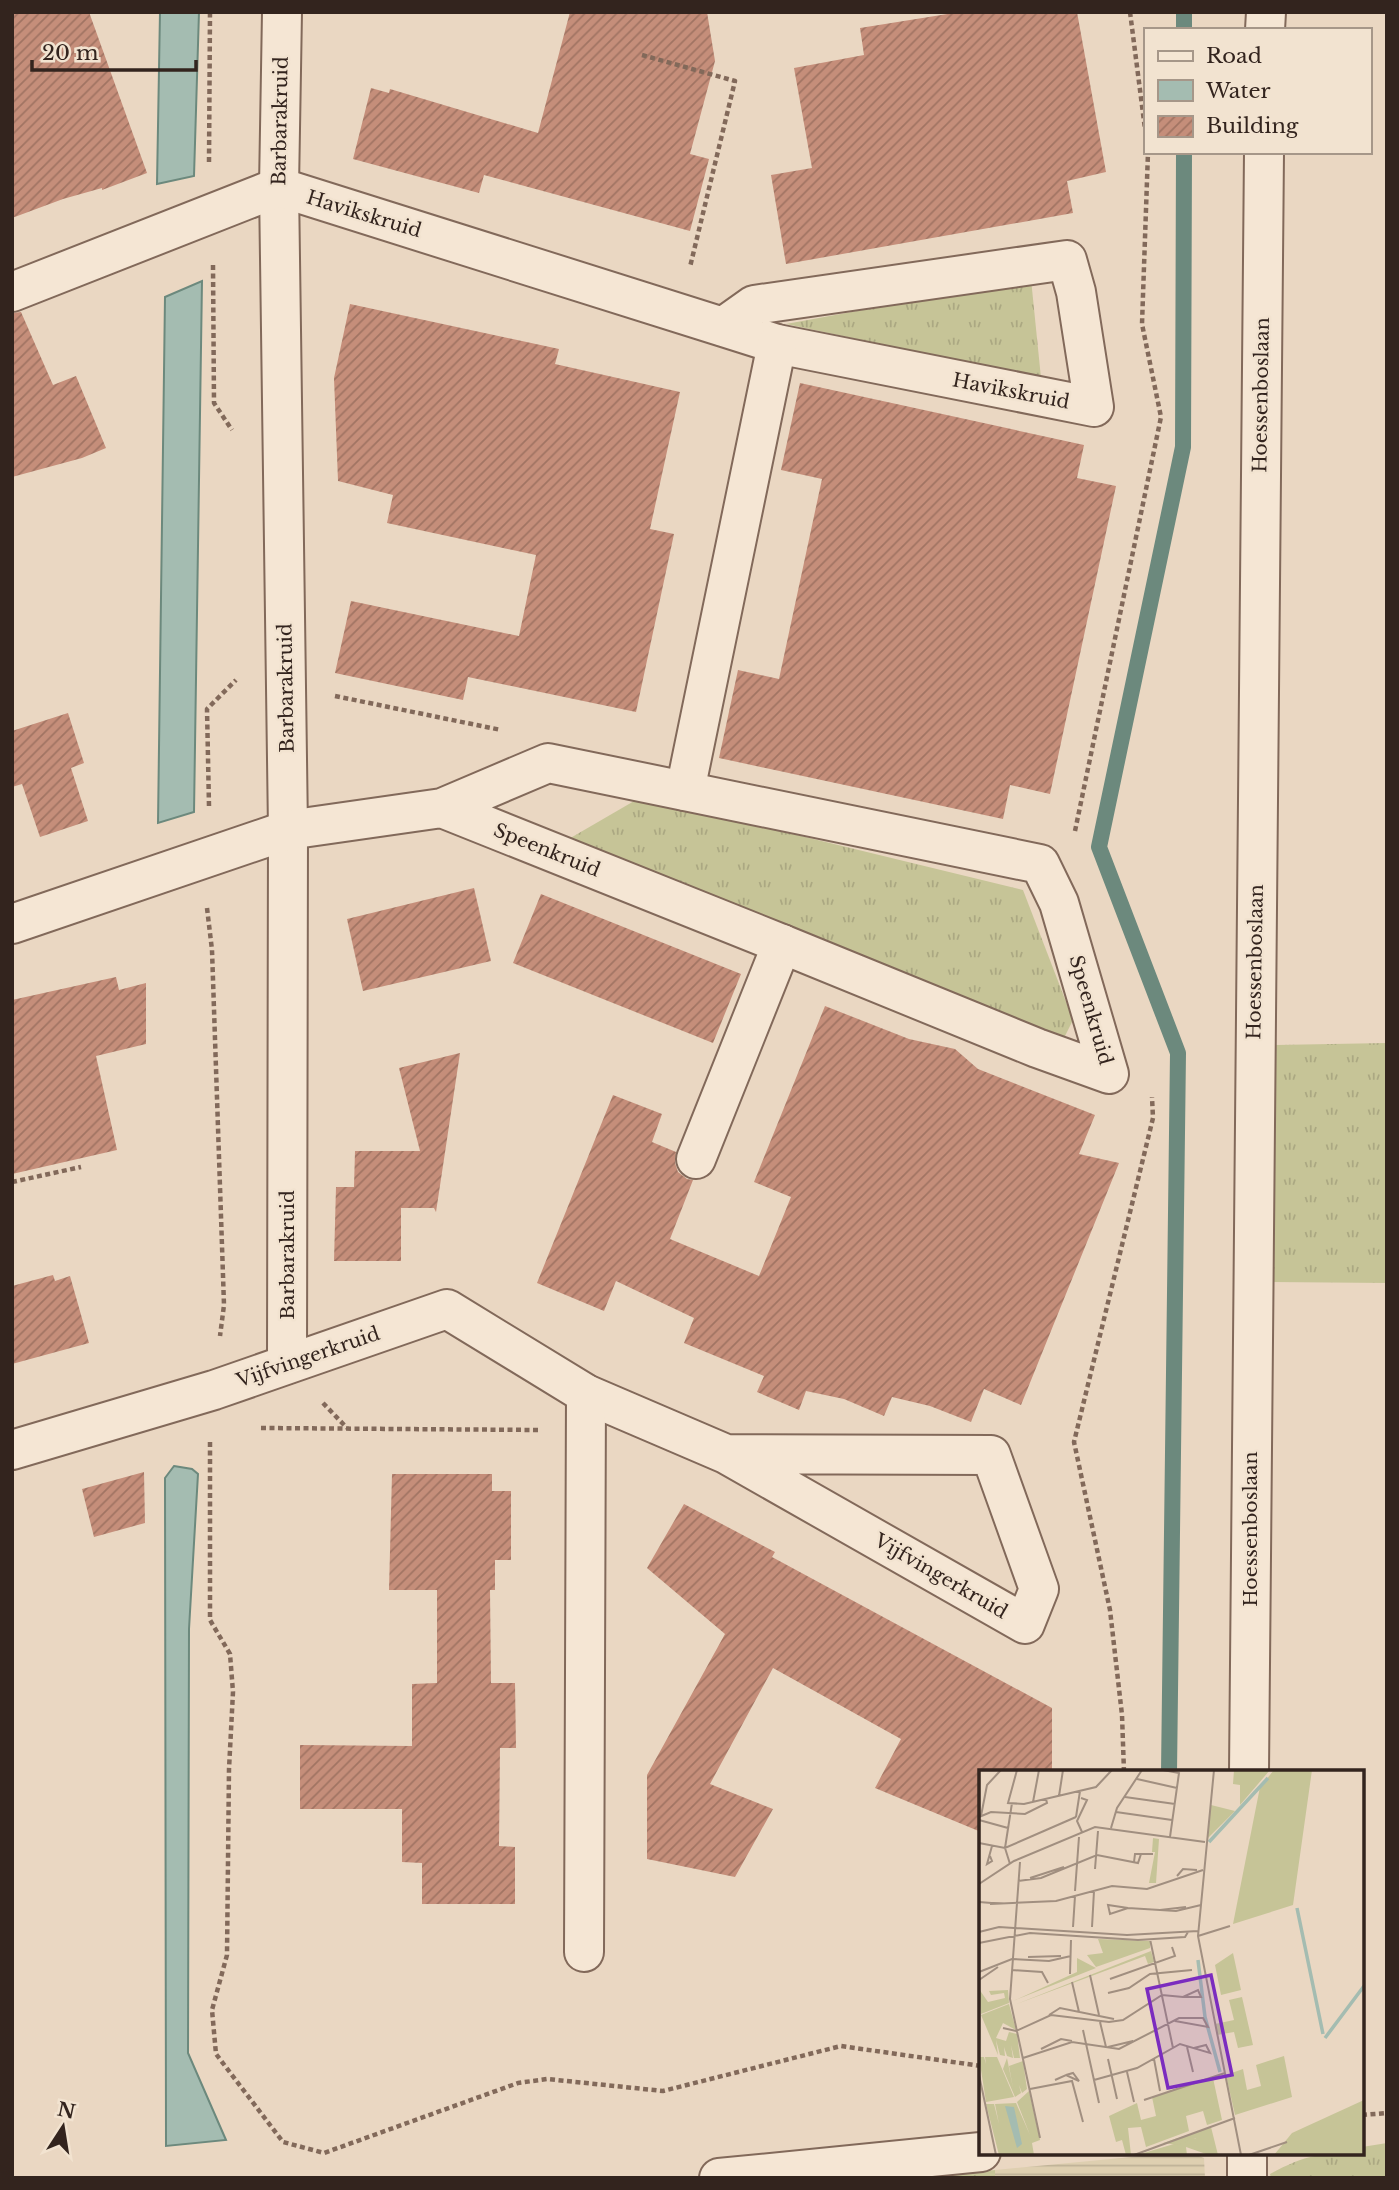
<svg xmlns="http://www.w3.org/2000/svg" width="1399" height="2190" font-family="'Libre Baskerville',serif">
<defs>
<pattern id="farmland-rules" width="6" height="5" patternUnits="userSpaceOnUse" patternTransform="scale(1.75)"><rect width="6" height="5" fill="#decfb0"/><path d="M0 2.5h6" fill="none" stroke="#bfb297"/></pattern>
<pattern id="grass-tufts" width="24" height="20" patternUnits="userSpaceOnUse" patternTransform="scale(1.75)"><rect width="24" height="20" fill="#c6c497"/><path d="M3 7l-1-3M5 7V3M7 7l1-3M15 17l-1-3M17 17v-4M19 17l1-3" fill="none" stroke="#aba882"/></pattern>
<pattern id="building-hatch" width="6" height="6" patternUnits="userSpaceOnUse" patternTransform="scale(1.75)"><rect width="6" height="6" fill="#c58e7a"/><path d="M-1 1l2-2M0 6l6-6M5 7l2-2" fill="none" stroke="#a17463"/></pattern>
</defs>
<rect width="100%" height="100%" fill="#ead7c2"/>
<!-- farmland -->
<path fill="url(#farmland-rules)" d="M1174,2153H1191L1204,2158L1205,2178H995V2170Z"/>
<!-- grass -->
<g fill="url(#grass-tufts)">
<path d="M1031,279L1041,378L786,324Z"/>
<path d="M641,797L1023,890L1073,1020L1063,1040L567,840Z"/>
<path d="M1387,1043V1283L1270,1282L1275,1045Z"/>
<path d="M1387,2143V2178H1271L1270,2174C1307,2154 1321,2153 1362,2153V2147Z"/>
<path d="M995,2170V2178H919Z"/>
</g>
<!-- water -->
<g fill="#a4bcb1" stroke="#6c897d" stroke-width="2">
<path d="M160,12H199L194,176L157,184Z"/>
<path d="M202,281L194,812L158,823L165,297Z"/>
<path d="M174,1466L192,1469L198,1474L189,1629L188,2053L226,2140L166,2146L165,1478Z"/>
</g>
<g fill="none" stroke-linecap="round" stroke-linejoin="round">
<!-- stream -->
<g stroke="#6c897d" stroke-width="16">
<path d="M1184,30V12"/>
<path d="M1169,1772L1178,1053L1099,847L1183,447L1184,152"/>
</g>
</g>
<!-- building -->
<g fill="url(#building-hatch)">
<path d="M12,12H89L147,173L102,190V188L63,199L12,218Z"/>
<path d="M570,12H707L715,61L690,154L709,159L690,231L484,175L479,193L353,159L371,88L389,93L390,89L538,133Z"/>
<path d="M960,12H1077L1106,172L1067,181L1073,213L786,264L771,175L812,168L794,68L864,55L860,28Z"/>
<path d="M350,304L559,349L555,364L680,392L650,529L674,534L636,712L468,677L463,700L335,673L351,601L519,636L536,555L387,523L393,495L338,481L334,378Z"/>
<path d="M21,312L53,385L76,376L106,448L82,458L12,477V313Z"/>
<path d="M800,383L1084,445L1077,478L1116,486L1050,794L1010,785L1003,819L719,758L738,670L779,679L822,479L781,470Z"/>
<path d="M68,713L84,763L71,768L88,821L40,837L22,784L12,787V731Z"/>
<path d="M474,888L491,961L363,991L347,919Z"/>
<path d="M541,894L741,974L713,1043L513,963Z"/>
<path d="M116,977L119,990L146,983V1044L96,1056L117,1150L12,1174V1000Z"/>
<path d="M825,1006L909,1039L955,1049L978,1069L1095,1115L1079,1154L1119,1163L1021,1405L984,1389L971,1422L930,1406L892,1397L884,1416L844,1399L806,1391L799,1410L757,1392L764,1376L684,1343L694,1318L616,1281L604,1311L537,1283L613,1095L662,1114L652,1142L676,1152L675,1163L678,1172L687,1179L693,1180L670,1239L759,1276L791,1197L754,1182Z"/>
<path d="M460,1053L436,1212L434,1208H401V1261H334L336,1187H354L355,1151H420L399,1068Z"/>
<path d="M53,1275L55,1281L70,1276L89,1343L12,1364V1286Z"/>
<path d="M144,1472L145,1523L94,1537L82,1489Z"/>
<path d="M392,1474H492V1491H511V1560H495V1590H490L491,1683H515L516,1748H500L499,1846L515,1847V1904H422V1863L402,1862V1809H300V1745L412,1746V1684L437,1683V1590H389Z"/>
<path d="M684,1504L775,1552L772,1557L1052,1708V1772H981V1832L875,1788L901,1739L773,1668L710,1784L773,1809L735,1877L647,1859V1775L725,1634L647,1568Z"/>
</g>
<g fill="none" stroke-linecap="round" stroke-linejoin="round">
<!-- minor casing -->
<g stroke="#82695a" stroke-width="42">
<g id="minor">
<path d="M282,12L279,187L288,830L287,1364"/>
<path d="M1265,30L1266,12"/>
<path d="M12,292L279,187L723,327L777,344L1094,407L1076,292L1067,260L754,305L723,327"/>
<path d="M685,791L777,344"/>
<path d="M12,924L288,830L442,808L548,763L1040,864L1059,903L1109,1074L1037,1048L782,944L442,808"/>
<path d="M696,1159L782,944"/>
<path d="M12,1450L214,1390L447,1309L586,1394L726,1454L1025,1624L1039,1589L991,1455L726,1454"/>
<path d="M1249,1772L1264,152"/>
<path d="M584,1952L586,1394"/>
<path d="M1247,2153V2178"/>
<path d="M719,2178L981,2152"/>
</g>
</g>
<!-- path -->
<g stroke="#82695a" stroke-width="4.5" stroke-dasharray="5 3.5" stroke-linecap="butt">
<path d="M1130,12L1145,129"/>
<path d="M642,55L735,81L690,267"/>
<path d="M209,162L210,12"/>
<path d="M213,265L214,403L232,430"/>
<path d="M335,696L501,730"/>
<path d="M209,806L207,709L236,680"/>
<path d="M1075,831L1161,417L1142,324L1148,152"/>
<path d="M207,908L212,950L224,1305L220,1336"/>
<path d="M12,1182L81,1167"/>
<path d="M323,1403L347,1428"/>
<path d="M261,1428L540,1430"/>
<path d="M210,1442V1620L230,1654L233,1692L229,1769L227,1955L212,2010L216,2054L283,2142L324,2153L518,2083L547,2079L663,2091L841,2046L981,2066"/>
<path d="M1124,1772L1122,1715L1110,1610L1074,1442L1153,1118L1152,1097"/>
<path d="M1362,2115L1387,2113"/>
</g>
<!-- minor -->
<use href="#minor" stroke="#f5e6d4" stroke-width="38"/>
</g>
<g text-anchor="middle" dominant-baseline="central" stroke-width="5" stroke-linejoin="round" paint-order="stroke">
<!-- street labels -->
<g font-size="19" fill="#33241e" stroke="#f2e3d0">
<text transform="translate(280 121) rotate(-89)">Barbarakruid</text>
<text transform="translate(364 214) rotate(17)">Havikskruid</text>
<text transform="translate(1011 391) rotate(11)">Havikskruid</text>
<text transform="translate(1261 395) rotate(-89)">Hoessenboslaan</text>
<text transform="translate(286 688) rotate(-91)">Barbarakruid</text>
<text transform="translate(547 850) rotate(22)">Speenkruid</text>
<text transform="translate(1255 962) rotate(-89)">Hoessenboslaan</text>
<text transform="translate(1091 1010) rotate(74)">Speenkruid</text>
<text transform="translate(287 1255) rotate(-90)">Barbarakruid</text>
<text transform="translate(308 1357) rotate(-19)">Vijfvingerkruid</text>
<text transform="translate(1250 1529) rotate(-90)">Hoessenboslaan</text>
<text transform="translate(941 1576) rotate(30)">Vijfvingerkruid</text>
</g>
</g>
<!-- overview -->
<g transform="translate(979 1770)">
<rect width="385" height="385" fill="#ead7c2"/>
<path d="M255,0H291L261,35V15L254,14ZM295,0H333L314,135L254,154L281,17ZM232,35L256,41L228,69ZM174,68L180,69L177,113H170L176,82H173ZM119,169L171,171V178L117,197L108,185L124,183ZM172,181L175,192L169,194L166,186L35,235ZM254,183L262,220L242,225L236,195ZM98,188L117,198L34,231L98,202ZM0,219L9,232L26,228L25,223L12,225L10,221L29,220L30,233L2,244ZM263,227L274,275L259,278L255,262L238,265L236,254L255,250L250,230ZM30,234L37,260L24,253L17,268L27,271L30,262L38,264L41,288H35L32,275L34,288L28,286L25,277L26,286L21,285L17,270L19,285L2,245ZM305,286L313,327L256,345L247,305L264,299L268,320L282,316L277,295ZM0,287H5L7,294L6,287H18L35,327L7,332ZM28,288L34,318L30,296L44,291L48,319L43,323L40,315L42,323L36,327L24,299ZM234,308L243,350L228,355L224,341L207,346L210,361L167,377L162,357L149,358L152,385H147L143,370L137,372L130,346L158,333L162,350L177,346L173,327ZM50,321L61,370L53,373L55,385H20L7,334H15L20,354L16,334L37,333L51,365L38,332ZM215,368L224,372L230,385L207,377L208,385H158Z" fill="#c6c497"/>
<path d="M232,357L239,385H230L216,368L199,375L184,373Z" fill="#c6c497"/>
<path d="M385,330V385H295L313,363Z" fill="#c6c497"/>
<path d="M26,336L35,337L43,374L38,378Z" fill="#a4bcb1"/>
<path fill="none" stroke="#a4bcb1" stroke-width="3.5" d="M230,72L289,8M318,138L344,264M219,190L226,247L241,302M346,268L385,216"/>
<path fill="none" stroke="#a18f80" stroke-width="2" d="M38,0L29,33L45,34L117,17L133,0M184,0L200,3L191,67M235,0L219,166L262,385M158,9L198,18M80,26L84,0M146,27L196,34M102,28L108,30L98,51L103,62M54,32L60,0M137,42L193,50M2,46L8,15L22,0M0,47L12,42L46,44L68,33L67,29M97,47L101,21M0,50L29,58M132,58L138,38L163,0M0,73L26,78L97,47M11,86L13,91L8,94L13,76M41,92L31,229L61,368M155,92L156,84H174M31,94L26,78L33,33M116,99L119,61M198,106L204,99L218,100M51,108L85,97M39,111L62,108L118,85L159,93L162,84M0,114L35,91L116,57L226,72M96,121L100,67M0,132L25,134M11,134L77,131L133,116L168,119L224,100M149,138L129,135L131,144L149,138L197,141L222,135M181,140L207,137M94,157L96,126M113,157L115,121M0,162L20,157L148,165L219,161M219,166L251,156M171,169L194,278M0,173L51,163L159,170L206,167L209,162M49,187L82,186M33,200L63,202L69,213M0,202L33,189L70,191L92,186M91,204L92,170M111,205L120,245M131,209L196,186L193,177M0,210L19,197M93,212L100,242M129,223L150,218L171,204L213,200M70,245L81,238L135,249M121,252L127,277M24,258L37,261L72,245L130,252L144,250L183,225L204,227H222L219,220L204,227M104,260L120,333M129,277L154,271M208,277L214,302M62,279L82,269L93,271M44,288L93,272L140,279L200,248H224L229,257L196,251M129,289L138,329M175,289L181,321M148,302L155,332M0,305L17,385M76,310L87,305L100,311L94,303L87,305M115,310L158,298L201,274L231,283L227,275L215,278M51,319L93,311L104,352M165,330L246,303M155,385L256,348M270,385L308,372"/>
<path fill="#7b2cbf" fill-opacity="0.15" stroke="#7b2cbf" stroke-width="3.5" d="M232,205L253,305L189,318L168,219Z"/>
<rect width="385" height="385" fill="none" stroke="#33241e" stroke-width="3.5"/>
</g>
<!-- border -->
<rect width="1399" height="2190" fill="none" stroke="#33241e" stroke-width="28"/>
<!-- legend -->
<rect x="1144" y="28" width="228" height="126" fill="#f2e3d0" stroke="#a69789" stroke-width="2"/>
<rect x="1158" y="51" width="35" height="10" fill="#f5e6d4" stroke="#a69789" stroke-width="2"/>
<text x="1206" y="63" font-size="21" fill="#33241e">Road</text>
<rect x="1158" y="80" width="35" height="21" fill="#a4bcb1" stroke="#a69789" stroke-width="2"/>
<text x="1206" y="98" font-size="21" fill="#33241e">Water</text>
<rect x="1158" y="116" width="35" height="21" fill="url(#building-hatch)" stroke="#a69789" stroke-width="2"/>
<text x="1206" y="133" font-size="21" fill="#33241e">Building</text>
<!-- north arrow -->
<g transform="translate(63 2127) rotate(12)" stroke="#f2e3d0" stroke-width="5" paint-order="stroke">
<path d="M0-5L12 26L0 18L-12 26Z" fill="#33241e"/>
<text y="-10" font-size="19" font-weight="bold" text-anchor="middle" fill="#33241e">N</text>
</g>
<!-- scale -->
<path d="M32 60v10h164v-10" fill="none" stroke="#33241e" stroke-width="3.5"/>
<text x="42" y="60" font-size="21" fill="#33241e" stroke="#f2e3d0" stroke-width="5" paint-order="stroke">20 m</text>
</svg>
